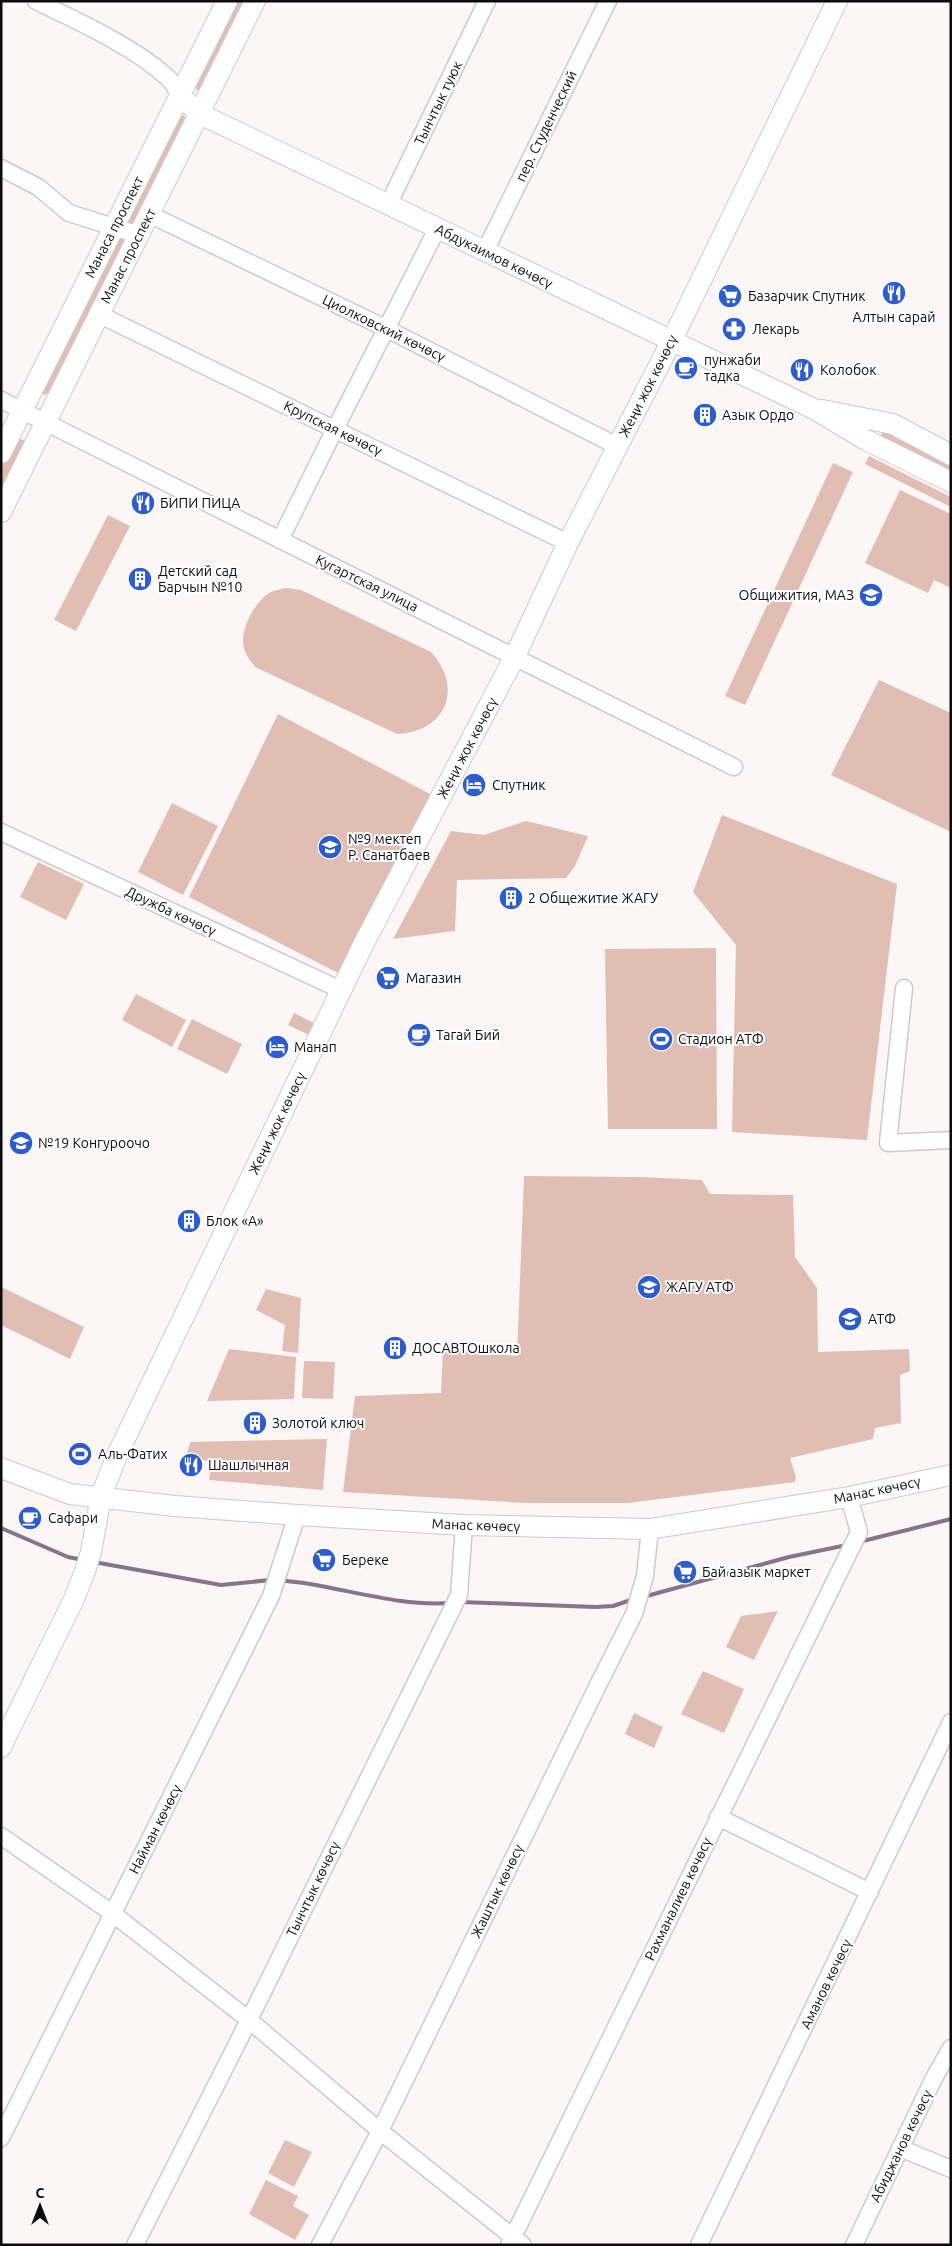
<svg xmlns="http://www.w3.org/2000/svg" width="952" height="2246" font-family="Ubuntu,sans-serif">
<rect width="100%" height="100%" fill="#fcf6f7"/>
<!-- green -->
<g fill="#e0beb3">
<path d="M236,1H247L201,90H197L194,85Z"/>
<path d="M182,115L185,117L187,122L136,224H129L128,219L178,117Z"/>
<path d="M120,237L123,239L124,243L48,393L44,395L41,393Z"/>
<path d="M888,431L951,462V475L881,437V434Z"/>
<path d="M17,438L26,441L1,490V468Z"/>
<path d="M869,456L951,497V507L865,464Z"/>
<path d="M833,463L853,472L745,705L725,696Z"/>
<path d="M900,490L951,514V588L934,580L928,593L865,563Z"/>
<path d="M108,515L130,526L76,631L54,620Z"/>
<path d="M286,588L301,590L431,652C464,688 446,732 397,734L255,667C250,660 243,652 243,642C242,626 256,600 271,592C275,590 281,589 286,588Z"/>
<path d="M879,680L951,713V832L831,775Z"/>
<path d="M278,714L432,795L346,977L189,897Z"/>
<path d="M172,803L218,826L183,895L138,872Z"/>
<path d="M722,815L897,884L867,1140L732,1132L736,945L693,892Z"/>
<path d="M526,821L588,836L575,866L566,878L457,880L455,931L393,939L451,831L484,835Z"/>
<path d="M38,862L84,884L66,920L20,897Z"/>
<path d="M716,948L717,1129H608L605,949Z"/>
<path d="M136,994L186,1020L172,1047L122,1020Z"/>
<path d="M294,1013L314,1023L309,1035L288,1025Z"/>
<path d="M192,1019L242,1044L227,1074L177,1049Z"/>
<path d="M524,1176L642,1177L702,1180L710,1194L793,1195L795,1257L817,1288L818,1352L909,1349L910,1371L900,1375L901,1423L875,1428L873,1439L790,1458L796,1477L795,1482L628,1503H525L343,1492L355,1396L441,1393L443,1348L517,1356Z"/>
<path d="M1,1287L84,1327L70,1359L1,1325Z"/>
<path d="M266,1289L301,1298L298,1353L282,1351L285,1325L256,1310Z"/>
<path d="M229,1349L296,1357L294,1399L207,1401Z"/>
<path d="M304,1361L335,1362L333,1399L302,1398Z"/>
<path d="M327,1439L323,1490L209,1480L212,1463L187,1454L190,1442Z"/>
<path d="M778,1611L754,1660L726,1647L741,1616Z"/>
<path d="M703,1671L744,1689L724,1733L681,1714Z"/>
<path d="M634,1713L663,1727L654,1748L625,1734Z"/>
<path d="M285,2140L312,2152L294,2187L268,2173Z"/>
<path d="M266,2180L298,2196L293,2206L309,2215L295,2240L249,2214Z"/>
</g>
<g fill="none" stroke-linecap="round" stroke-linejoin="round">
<!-- stream -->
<g stroke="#88738b" stroke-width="4">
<path d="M1,1528L68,1557L83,1560"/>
<path d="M859,1542L951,1519"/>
<path d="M94,1562L221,1585L270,1580"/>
<path d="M279,1580C293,1582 308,1583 321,1586C364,1594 407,1606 450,1603"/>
<path d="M643,1597L789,1557L847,1545"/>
<path d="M460,1602L595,1607L613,1606L634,1599"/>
</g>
<!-- minor casing -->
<g stroke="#cfc9cb" stroke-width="19">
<g id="minor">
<path d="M36,1C77,21 133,46 167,77C173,82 176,89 180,96"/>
<path d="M1,168L38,187L69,213L139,235"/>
<path d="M388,205L487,1"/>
<path d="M149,214L385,328L617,446"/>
<path d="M485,251L608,1"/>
<path d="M98,314L568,543"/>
<path d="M1,400L734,767"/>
<path d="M280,540L335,429L437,229"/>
<path d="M1,832L341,990"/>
<path d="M904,988L888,1143L951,1140"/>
<path d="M718,1817L870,1892"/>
<path d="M1,1836L112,1913L249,2020L380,2131L523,2245"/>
<path d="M1,2138L271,1596L297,1515"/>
<path d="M900,2148L951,2169"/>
<path d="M135,2245L249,2020L459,1595L464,1525"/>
<path d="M320,2245L380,2131L598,1685L634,1614L645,1576L650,1529"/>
<path d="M509,2245L859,1532L849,1497"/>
<path d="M699,2245L951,1722"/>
<path d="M854,2245L934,2078L951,2048"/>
</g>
</g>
<!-- major casing -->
<g stroke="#cfc9cb" stroke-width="22">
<g id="major">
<path d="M180,96L200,114L814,409L866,440L951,482"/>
<path d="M822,410L893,424L951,455"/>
<path d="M1,453L227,1"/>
<path d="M1,512L255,1"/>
<path d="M1,1468L70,1494L175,1506L297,1515L464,1525L650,1529L849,1497L951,1475"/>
<path d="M1,1747L74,1599L85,1571L91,1552L101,1496L118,1453L363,945L515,656L568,543L671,342L837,1"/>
</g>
</g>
<!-- minor -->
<use href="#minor" stroke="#fff" stroke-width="16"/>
<!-- major -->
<use href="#major" stroke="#fff" stroke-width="20"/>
</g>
<!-- icons -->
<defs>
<g id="restaurant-disc" transform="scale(1.25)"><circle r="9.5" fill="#2d5dcc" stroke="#fff"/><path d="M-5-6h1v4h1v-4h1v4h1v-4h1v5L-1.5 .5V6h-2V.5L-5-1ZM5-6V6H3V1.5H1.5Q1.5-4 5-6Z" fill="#fff"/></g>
<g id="supermarket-disc" transform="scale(1.25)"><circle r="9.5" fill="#2d5dcc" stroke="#fff"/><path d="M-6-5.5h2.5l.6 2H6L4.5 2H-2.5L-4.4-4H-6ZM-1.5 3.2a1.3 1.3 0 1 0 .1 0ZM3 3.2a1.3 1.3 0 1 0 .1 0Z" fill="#fff"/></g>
<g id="pharmacy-disc" transform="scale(1.25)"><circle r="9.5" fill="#2d5dcc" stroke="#fff"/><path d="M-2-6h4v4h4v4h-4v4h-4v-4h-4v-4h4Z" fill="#fff"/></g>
<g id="cafe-disc" transform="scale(1.25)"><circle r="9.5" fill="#2d5dcc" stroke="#fff"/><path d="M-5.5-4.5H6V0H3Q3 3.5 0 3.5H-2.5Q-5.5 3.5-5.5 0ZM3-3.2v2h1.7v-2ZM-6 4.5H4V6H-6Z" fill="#fff"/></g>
<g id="building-disc" transform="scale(1.25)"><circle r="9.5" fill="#2d5dcc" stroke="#fff"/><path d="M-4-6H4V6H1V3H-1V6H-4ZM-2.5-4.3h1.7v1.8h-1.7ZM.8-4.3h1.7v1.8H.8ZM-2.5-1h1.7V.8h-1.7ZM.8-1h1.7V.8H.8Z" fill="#fff"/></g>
<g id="university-disc" transform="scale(1.25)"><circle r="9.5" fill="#2d5dcc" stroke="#fff"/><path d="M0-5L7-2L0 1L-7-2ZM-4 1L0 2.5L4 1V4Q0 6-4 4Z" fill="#fff"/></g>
<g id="hotel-disc" transform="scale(1.25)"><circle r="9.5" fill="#2d5dcc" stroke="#fff"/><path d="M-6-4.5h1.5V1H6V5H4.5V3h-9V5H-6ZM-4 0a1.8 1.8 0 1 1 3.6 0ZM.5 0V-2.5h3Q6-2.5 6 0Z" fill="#fff"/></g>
<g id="school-disc" transform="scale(1.25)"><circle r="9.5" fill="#2d5dcc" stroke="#fff"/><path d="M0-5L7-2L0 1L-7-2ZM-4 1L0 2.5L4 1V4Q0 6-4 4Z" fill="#fff"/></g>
<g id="stadium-disc" transform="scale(1.25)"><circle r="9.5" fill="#2d5dcc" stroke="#fff"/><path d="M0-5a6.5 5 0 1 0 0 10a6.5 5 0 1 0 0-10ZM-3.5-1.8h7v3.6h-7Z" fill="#fff"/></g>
</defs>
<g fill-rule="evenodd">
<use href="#restaurant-disc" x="894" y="293"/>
<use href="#supermarket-disc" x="730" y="296"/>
<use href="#pharmacy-disc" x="734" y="329"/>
<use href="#cafe-disc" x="686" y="368"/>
<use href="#restaurant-disc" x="802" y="370"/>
<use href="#building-disc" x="705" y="415"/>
<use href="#restaurant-disc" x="143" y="503"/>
<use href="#building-disc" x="140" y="579"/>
<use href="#university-disc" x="871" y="595"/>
<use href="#hotel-disc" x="474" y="785"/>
<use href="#school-disc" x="330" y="847"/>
<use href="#building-disc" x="511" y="898"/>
<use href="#supermarket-disc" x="388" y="978"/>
<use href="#cafe-disc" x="419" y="1035"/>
<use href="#stadium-disc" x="661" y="1039"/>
<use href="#hotel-disc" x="277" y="1047"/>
<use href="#school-disc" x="21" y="1143"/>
<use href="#building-disc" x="189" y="1221"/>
<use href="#university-disc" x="649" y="1287"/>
<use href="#university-disc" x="850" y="1319"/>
<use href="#building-disc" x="395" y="1348"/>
<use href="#building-disc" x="255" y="1423"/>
<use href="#stadium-disc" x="80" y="1454"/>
<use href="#restaurant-disc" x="191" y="1465"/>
<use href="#cafe-disc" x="30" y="1518"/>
<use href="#supermarket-disc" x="324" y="1560"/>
<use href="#supermarket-disc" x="685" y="1572"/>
</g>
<g text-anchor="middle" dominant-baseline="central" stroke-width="4" stroke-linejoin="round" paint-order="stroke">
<!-- street labels -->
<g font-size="14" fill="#0d0b0c" stroke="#fff">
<text transform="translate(438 103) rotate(-64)">Тынчтык туюк</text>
<text transform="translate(546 126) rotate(-64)">пер. Студенческий</text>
<text transform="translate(114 227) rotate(-63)">Манаса проспект</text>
<text transform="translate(128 256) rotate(-63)">Манас проспект</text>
<text transform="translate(494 256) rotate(26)">Абдукаимов көчөсү</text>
<text transform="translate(384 328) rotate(26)">Циолковский көчөсү</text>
<text transform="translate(648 386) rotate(-63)">Жеңи жок көчөсү</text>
<text transform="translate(333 428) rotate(26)">Крупская көчөсү</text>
<text transform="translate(367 583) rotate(26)">Кугартская улица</text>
<text transform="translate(467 748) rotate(-62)">Жеңи жок көчөсү</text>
<text transform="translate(171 911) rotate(25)">Дружба көчөсү</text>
<text transform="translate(277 1123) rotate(-64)">Жеңи жок көчөсү</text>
<text transform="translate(877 1490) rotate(-12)">Манас көчөсү</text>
<text transform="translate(476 1525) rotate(2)">Манас көчөсү</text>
<text transform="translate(155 1829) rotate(-63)">Найман көчөсү</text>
<text transform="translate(313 1889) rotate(-64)">Тынчтык көчөсү</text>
<text transform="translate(497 1891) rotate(-64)">Жаштык көчөсү</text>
<text transform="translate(678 1899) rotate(-64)">Рахманалиев көчөсү</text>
<text transform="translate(826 1984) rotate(-64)">Аманов көчөсү</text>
<text transform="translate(901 2146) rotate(-64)">Абиджанов көчөсү</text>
</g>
<!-- poi labels -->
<g font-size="14" fill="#0d0b0c" stroke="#fff" text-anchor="start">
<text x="748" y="296">Базарчик Спутник</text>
<text x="894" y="317" text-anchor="middle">Алтын сарай</text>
<text x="752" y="329">Лекарь</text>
<text x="704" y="360">пунжаби<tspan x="704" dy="16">тадка</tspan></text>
<text x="820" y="370">Колобок</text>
<text x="722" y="415">Азык Ордо</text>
<text x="160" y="503">БИПИ ПИЦА</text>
<text x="158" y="571">Детский сад<tspan x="158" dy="16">Барчын №10</tspan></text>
<text x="854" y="595" text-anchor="end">Общижития, МАЗ</text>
<text x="492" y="785">Спутник</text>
<text x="348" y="839">№9 мектеп<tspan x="348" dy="16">Р. Санатбаев</tspan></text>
<text x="528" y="898">2 Общежитие ЖАГУ</text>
<text x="406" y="978">Магазин</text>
<text x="436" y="1035">Тагай Бий</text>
<text x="678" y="1039">Стадион АТФ</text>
<text x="294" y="1047">Манап</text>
<text x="38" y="1143">№19 Конгуроочо</text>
<text x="206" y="1221">Блок «А»</text>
<text x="666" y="1287">ЖАГУ АТФ</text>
<text x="868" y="1319">АТФ</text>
<text x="412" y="1348">ДОСАВТОшкола</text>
<text x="272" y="1423">Золотой ключ</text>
<text x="98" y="1454">Аль-Фатих</text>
<text x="208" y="1465">Шашлычная</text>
<text x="48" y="1518">Сафари</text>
<text x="342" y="1560">Береке</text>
<text x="702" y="1572">Бай азык маркет</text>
</g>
</g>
<!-- border -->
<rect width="952" height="2246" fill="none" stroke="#0d0b0c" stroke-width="5"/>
<!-- north arrow -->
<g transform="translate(40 2206)" stroke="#ffffff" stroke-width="4" paint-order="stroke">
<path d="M0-4L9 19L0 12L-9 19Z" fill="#0d0b0c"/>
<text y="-8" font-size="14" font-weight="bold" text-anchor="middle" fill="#0d0b0c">С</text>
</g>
</svg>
